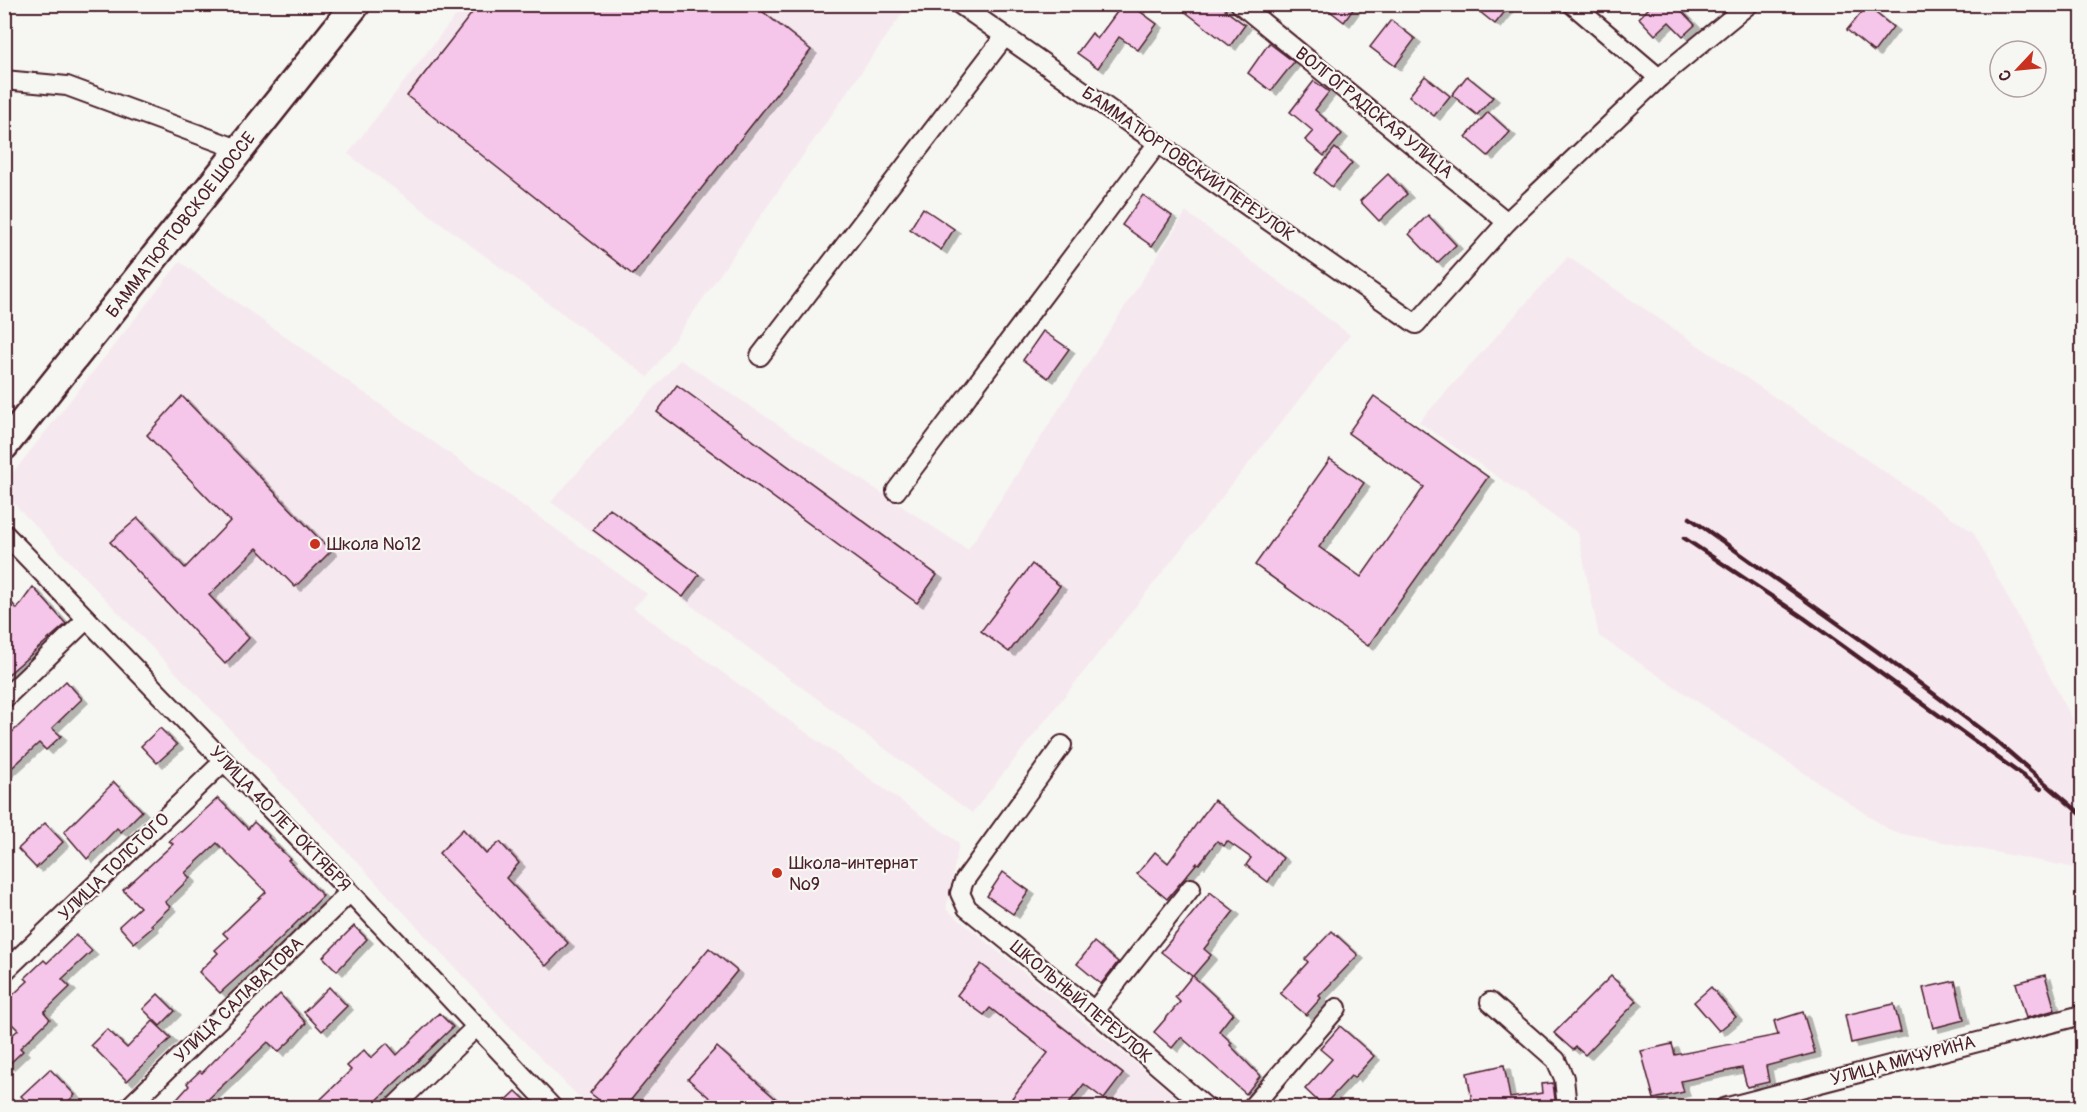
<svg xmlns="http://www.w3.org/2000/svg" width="2087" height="1112" font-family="Pangolin,sans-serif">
<defs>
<filter id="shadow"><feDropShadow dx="6" dy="4" stdDeviation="0" flood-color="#0004"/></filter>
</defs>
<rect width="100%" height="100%" fill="#f6f6f2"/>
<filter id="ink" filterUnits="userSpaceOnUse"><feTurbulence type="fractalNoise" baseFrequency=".0167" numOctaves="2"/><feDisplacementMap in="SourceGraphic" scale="12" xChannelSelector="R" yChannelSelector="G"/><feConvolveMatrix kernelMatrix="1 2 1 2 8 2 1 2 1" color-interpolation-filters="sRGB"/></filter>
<g filter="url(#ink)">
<!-- built -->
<g fill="#f6e8ef">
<path d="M895,4L904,11L648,377L348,154L464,5Z"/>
<path d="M1186,212L1350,335L972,813L551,502L680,360L968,550Z"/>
<path d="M1568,257L1973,532L2082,737V864L2081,869L1893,832L1599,636L1578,533L1419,422Z"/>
<path d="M180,262L647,594L633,608L959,843L946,909L1189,1107H589L512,1029L358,863L5,494V483Z"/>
</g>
<!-- building -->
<g fill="#f5c6e9" stroke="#4a1f2b" stroke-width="1.5" filter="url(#shadow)">
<path d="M479,4H753L811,50L633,275L407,96Z"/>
<path d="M1108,4H1141L1138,10L1157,24L1138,50L1119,37L1098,68L1077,53L1092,33L1097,39L1117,12Z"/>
<path d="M1175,4H1229L1225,10L1245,25L1230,46Z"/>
<path d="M1321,4H1357L1344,22Z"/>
<path d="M1470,4H1511L1495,24Z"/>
<path d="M1653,4H1675L1695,25L1683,36L1669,22L1655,35L1639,18Z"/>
<path d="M1867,6L1893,27L1874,52L1847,30Z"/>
<path d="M1391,20L1415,39L1395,66L1370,47Z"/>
<path d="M1269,43L1294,62L1271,91L1248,73Z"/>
<path d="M1425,76L1450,96L1434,116L1409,96Z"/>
<path d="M1467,76L1493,97L1477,115L1452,95Z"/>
<path d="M1314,81L1329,92L1315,110L1342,134L1324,156L1305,140L1313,131L1290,112Z"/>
<path d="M1488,112L1510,132L1488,156L1466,137Z"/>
<path d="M1335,148L1352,163L1332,187L1315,173Z"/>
<path d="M1388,174L1407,194L1379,221L1360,201Z"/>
<path d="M1143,195L1172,216L1152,246L1122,225Z"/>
<path d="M923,208L954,229L941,250L910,229Z"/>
<path d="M1428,215L1456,245L1437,263L1409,234Z"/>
<path d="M1043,331L1069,349L1048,378L1023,360Z"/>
<path d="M677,385L937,575L917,603L657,412Z"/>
<path d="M182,396L331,551L295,587L257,548L209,595L249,638L225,664L110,542L138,518L185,568L230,521L147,435Z"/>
<path d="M1374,396L1488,477L1368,646L1255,565L1330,459L1364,483L1319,547L1361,577L1424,487L1348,433Z"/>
<path d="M609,508L699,575L683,597L593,530Z"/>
<path d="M1032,564L1060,586L1009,652L981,631Z"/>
<path d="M33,587L66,624L4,678V612L13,604L17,609Z"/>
<path d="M66,681L82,699L52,728L61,736L46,750L39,743L4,775V740Z"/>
<path d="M160,728L177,745L157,763L141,746Z"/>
<path d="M114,782L142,811L121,832L117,828L87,859L64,832Z"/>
<path d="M218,798L248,829L254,822L269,836L268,837L290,859L288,860L323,896L280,939L220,993L199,972L218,953L215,950L228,938L223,933L266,892L217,843L185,873L190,878L165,902L170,907L151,925L153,927L134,943L119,926L140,907L123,890L173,844L169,841L180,831L181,832Z"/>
<path d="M1214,800L1283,858L1268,882L1246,865L1251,858L1227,841L1224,846L1217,841L1199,864L1197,863L1167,899L1137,874L1155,852L1168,863Z"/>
<path d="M45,823L63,842L36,868L18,849Z"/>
<path d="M463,829L486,854L500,842L519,863L506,878L568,943L546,966L439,853Z"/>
<path d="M1003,872L1029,891L1013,914L987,896Z"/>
<path d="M1210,892L1234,911L1204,949L1211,955L1193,976L1233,1013L1219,1031L1232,1043L1230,1045L1260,1076L1246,1094L1181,1037L1172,1048L1154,1032L1180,1002L1175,997L1192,976L1161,952Z"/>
<path d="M354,926L367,939L337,971L323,957Z"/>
<path d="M1332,931L1358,955L1319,996L1321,998L1306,1015L1280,993L1308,962L1305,959Z"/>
<path d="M76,935L92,951L62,979L70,987L44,1012L50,1019L20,1048L23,1051L4,1069V1031L10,1037L18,1030L4,1016V1003L28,981L25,978L44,960L47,963Z"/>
<path d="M1094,942L1118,962L1101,984L1077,964Z"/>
<path d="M709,948L737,971L625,1107H608L590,1093Z"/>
<path d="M981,964L1123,1074L1104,1099L1084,1084L1066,1107H1023L1012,1098L1048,1053L990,1008L984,1015L957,995Z"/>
<path d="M2045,975L2055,1010L2026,1018L2016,983Z"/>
<path d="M1611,976L1637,1001L1585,1055L1576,1047L1573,1050L1554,1033Z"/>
<path d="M1955,981L1964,1020L1933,1028L1923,988Z"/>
<path d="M329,987L347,1006L322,1031L304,1012Z"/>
<path d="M1711,987L1736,1017L1719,1031L1694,1002Z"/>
<path d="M158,994L175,1011L160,1026L143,1009Z"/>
<path d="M280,994L306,1023L290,1041L278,1052L268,1042L200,1107H170L189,1086L187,1083L200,1071L202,1073Z"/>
<path d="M1894,1004L1901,1032L1851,1043L1845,1015Z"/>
<path d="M1803,1012L1815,1053L1766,1066L1769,1082L1747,1087L1742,1068L1681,1081L1684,1092L1654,1099L1641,1051L1672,1044L1675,1055L1778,1035L1774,1021Z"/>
<path d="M439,1013L453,1027L370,1107H328L320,1100L351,1070L347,1066L364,1050L371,1058L387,1043L397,1055Z"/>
<path d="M153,1021L171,1038L127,1081L91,1045L107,1029L127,1048Z"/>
<path d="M1340,1026L1374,1056L1354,1078L1351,1076L1323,1106L1305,1089L1332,1059L1320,1049Z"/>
<path d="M717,1047L785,1107H720L688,1079Z"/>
<path d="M1504,1065L1510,1098L1542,1093L1541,1084L1553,1083L1556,1107H1473L1467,1073Z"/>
<path d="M50,1069L75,1095L62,1107H32L21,1096Z"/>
<path d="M516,1091L533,1107H499Z"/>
</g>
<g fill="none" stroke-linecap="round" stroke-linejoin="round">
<!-- street casing -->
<g stroke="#4a1f2b" stroke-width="22">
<g id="street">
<path d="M959,4L1416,324L1507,222L1659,78L1749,4"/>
<path d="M1240,4L1507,222"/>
<path d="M1572,4L1659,78"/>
<path d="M4,80L67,86L241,150"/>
<path d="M760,356L1005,36"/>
<path d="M896,491L1158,143"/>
<path d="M4,533L350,892L553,1108"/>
<path d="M4,699L87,619"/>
<path d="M1062,745L964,881L960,893L967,908L1094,1011L1207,1108"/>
<path d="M4,972L224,761"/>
<path d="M1490,1002L1556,1060L1564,1078L1567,1108"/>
<path d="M1094,1011L1191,888"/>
<path d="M128,1108L350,892"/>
<path d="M393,1108L476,1027"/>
<path d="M1251,1108L1337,1008"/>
<path d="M1724,1108L2082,1015"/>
</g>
</g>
<!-- secondary casing -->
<g stroke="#4a1f2b" stroke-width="32">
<path id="secondary" d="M4,446L356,4"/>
</g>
<!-- street -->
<use href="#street" stroke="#f6f6f2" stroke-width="18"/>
<!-- secondary -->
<use href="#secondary" stroke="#f6f6f2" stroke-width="27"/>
<!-- rail -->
<g stroke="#4a1f2b" stroke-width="4.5">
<path d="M1690,518L1878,652L1995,740L2082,815"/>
<path d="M1684,538L1804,618L2041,789"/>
</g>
</g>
</g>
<!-- markers -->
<g fill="#c8321e" stroke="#f6f6f2" stroke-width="2">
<circle cx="315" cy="544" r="6"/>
<circle cx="777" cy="873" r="6"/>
</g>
<g text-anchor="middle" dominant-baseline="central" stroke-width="4.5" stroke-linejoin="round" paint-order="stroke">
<!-- street labels -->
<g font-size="18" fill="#4a1f2b" stroke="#f6f6f2">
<text transform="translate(1374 113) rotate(39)">ВОЛГОГРАДСКАЯ УЛИЦА</text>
<text transform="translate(1188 164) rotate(35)">БАММАТЮРТОВСКИЙ ПЕРЕУЛОК</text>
<text transform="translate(181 225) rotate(-52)">БАММАТЮРТОВСКОЕ ШОССЕ</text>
<text transform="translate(280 819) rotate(46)">УЛИЦА 40 ЛЕТ ОКТЯБРЯ</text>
<text transform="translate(114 867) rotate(-44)">УЛИЦА ТОЛСТОГО</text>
<text transform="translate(239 1000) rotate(-44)">УЛИЦА САЛАВАТОВА</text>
<text transform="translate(1081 1002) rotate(40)">ШКОЛЬНЫЙ ПЕРЕУЛОК</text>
<text transform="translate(1903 1061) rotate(-15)">УЛИЦА МИЧУРИНА</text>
</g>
<!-- poi labels -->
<g font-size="18" fill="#4a1f2b" stroke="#f6f6f2" text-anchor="start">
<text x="327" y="544">Школа №12</text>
<text x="789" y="863">Школа-интернат<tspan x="789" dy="21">№9</tspan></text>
</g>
</g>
<!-- margin -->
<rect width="2087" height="1112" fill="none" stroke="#f6f6f2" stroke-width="24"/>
<rect x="12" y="12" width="2063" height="1088" fill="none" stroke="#4a1f2b" stroke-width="2" filter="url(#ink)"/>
<!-- north arrow -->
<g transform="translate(2018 69) rotate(244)"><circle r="28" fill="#f6f6f2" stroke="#b1a0a2" stroke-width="1.5"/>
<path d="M0-4.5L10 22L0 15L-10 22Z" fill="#c8321e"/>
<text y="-9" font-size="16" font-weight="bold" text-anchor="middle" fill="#4a1f2b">С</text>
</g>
</svg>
